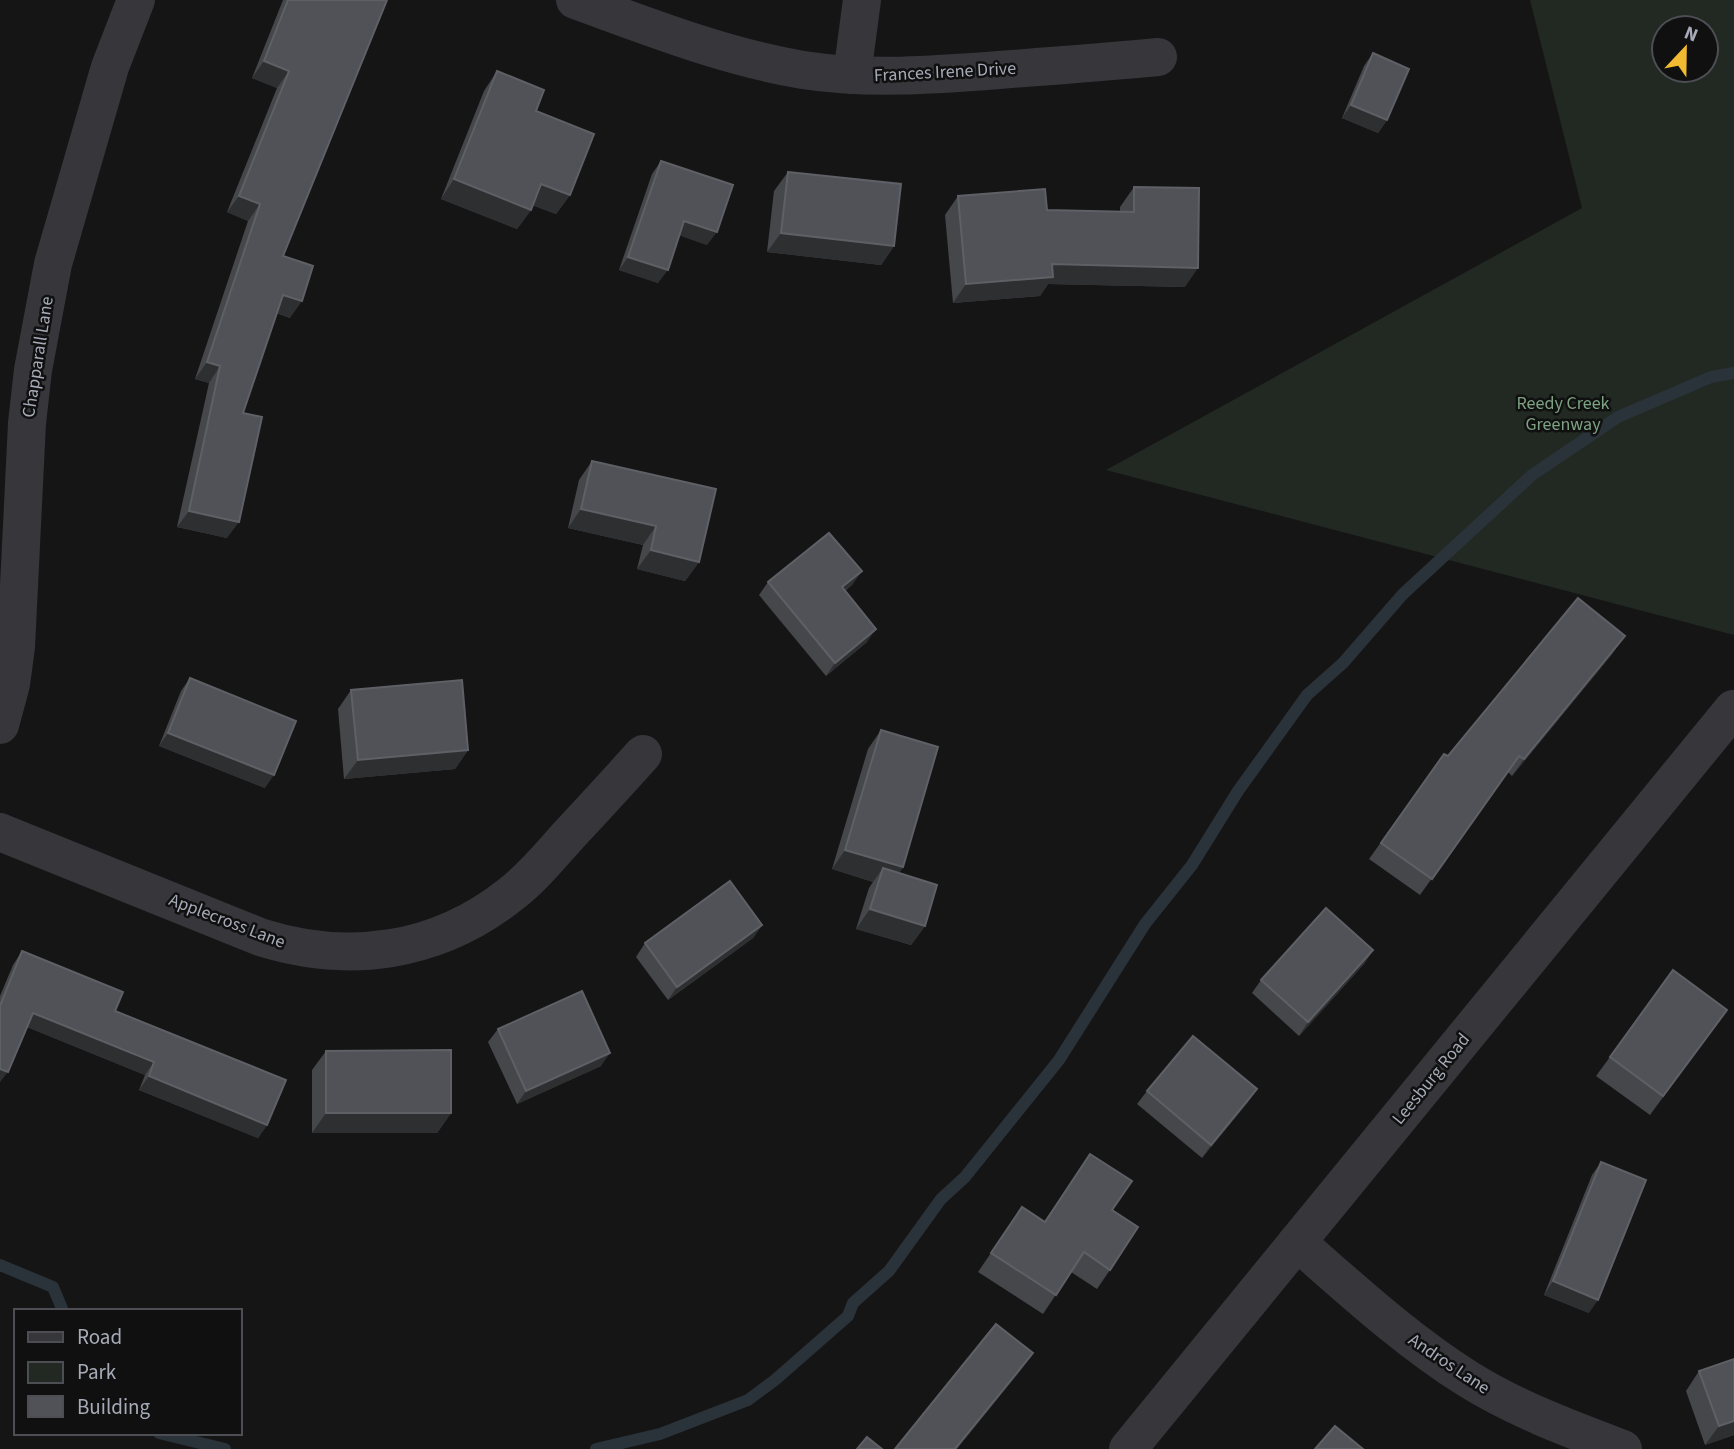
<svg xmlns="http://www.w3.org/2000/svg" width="1734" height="1449" font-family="'Source Sans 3',sans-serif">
<rect width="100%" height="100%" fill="#151516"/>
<!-- park -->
<path fill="#212922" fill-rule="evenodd" d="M1530,0H1734V635L1106,470L1582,208ZM1664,28H1706V70H1664Z"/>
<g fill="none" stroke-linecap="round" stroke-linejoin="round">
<!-- stream -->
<g stroke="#2b333a" stroke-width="12">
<path d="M0,1265L53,1287L63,1311"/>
<path d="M159,1433L225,1449"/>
<path d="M596,1449L660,1434L748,1400L775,1380L848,1316L853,1303L889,1271L941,1199L965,1177L1059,1060L1145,924L1192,865L1238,791L1307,695L1343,663L1403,594L1532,475L1618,417L1711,377L1734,373"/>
</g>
<!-- minor -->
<g stroke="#36363b" stroke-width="38">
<path d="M575,0C649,27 725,57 803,70C868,80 934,75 999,70C1052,66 1105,62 1158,57"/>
<path d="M852,75L862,0"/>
<path d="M0,725L11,684L16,647L27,423L33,370L53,264L110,67L136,0"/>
<path d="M0,832L260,937C348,965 437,953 511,894C532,878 549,857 567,837C592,810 618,782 643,754"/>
<path d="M1297,1242C1352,1290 1406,1340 1468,1379C1516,1409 1570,1429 1623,1449"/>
<path d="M1128,1449L1733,709"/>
</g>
</g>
<!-- wall -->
<g fill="#46474b">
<path d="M283,0H387L283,256L290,318L276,313L243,413L227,538L177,527L209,383L195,379L248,221L227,212L277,88L252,78Z"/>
<path d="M1373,53L1387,120L1378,133L1342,118L1364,66Z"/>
<path d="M497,71L570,195L556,214L532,205L531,210L517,229L441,199L484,91Z"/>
<path d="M661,161L707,245L679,235L658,283L619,270L652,174Z"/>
<path d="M788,172L894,246L881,265L767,252L774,191Z"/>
<path d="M1134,187L1185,287L1048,284L1040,296L953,303L945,215L958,196L1047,210L1120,212V207Z"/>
<path d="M592,461L699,562L685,581L637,569L643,545L568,528L579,480Z"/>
<path d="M768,582L853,584L845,591L867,642L826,676L759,595Z"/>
<path d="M1613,653L1512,776L1508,772L1420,895L1369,859L1444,754L1448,756Z"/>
<path d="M190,678L265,788L159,746L181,691Z"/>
<path d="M351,690L468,750L455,769L344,779L338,709Z"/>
<path d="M881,730L903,867L899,873L925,926L911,945L856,929L869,888L873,882L832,869L868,749Z"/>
<path d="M762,925L753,938L668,1000L636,957L645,943Z"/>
<path d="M1373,950L1364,964L1299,1036L1252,993L1261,980Z"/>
<path d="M22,951L115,1011L267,1125L258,1138L139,1090L145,1075L27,1027L0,1082V996L13,965Z"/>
<path d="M1727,1010L1650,1115L1596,1076L1610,1057Z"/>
<path d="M498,1029L601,1066L517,1104L488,1042Z"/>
<path d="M326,1051L451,1113L437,1133H312V1070Z"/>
<path d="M1257,1089L1248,1102L1202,1158L1137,1104L1147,1091Z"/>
<path d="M1090,1154L1112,1210L1110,1270L1097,1289L1071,1272L1043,1314L978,1272L1022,1207L1044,1222Z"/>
<path d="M1601,1162L1589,1313L1544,1295L1592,1175Z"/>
<path d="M1734,1359V1435L1705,1445L1686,1391L1699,1371Z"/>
</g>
<!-- shaded-wall -->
<g fill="#2e2f31">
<path d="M264,61L289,71L277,88L252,78Z"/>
<path d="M1351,105L1387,120L1378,133L1342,118Z"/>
<path d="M454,179L531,210L517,229L441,199Z"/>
<path d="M541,184L570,195L556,214L527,203Z"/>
<path d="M239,196L260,204L248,221L227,212Z"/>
<path d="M684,221L717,232L707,245L675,234Z"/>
<path d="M781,233L894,246L881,265L767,252Z"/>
<path d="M628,257L668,270L658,283L619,270Z"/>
<path d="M1052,264L1198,268L1185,287L1048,284L1040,296L953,303L966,284Z"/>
<path d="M283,295L302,301L290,318L271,311Z"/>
<path d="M207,362L220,366L209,383L195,379Z"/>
<path d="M581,509L656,526L643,545L568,528Z"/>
<path d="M189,511L239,522L227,538L177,527Z"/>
<path d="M651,550L699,562L685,581L637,569Z"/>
<path d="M862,571L853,584L833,600L842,587Z"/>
<path d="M876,629L867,642L826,676L835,663Z"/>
<path d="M1625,636L1613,653L1512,776L1524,759Z"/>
<path d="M168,733L274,775L265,788L159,746Z"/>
<path d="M468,750L455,769L344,779L358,760Z"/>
<path d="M845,850L903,867L890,886L883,868L873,882L832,869Z"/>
<path d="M870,909L925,926L911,945L856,929Z"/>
<path d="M762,925L753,938L668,1000L677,987Z"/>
<path d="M1373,950L1364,964L1299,1036L1308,1022Z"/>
<path d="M33,1013L154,1062L145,1075L24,1026Z"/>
<path d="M610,1053L601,1066L517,1104L526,1091Z"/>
<path d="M0,1069L8,1072L0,1082Z"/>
<path d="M149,1076L267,1125L258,1138L139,1090Z"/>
<path d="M1257,1089L1248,1102L1202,1158L1211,1145Z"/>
<path d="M326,1113H451L437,1133H312Z"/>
<path d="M1553,1281L1598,1300L1589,1313L1544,1295Z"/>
<path d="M1033,1353L1021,1370L957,1449H955Z"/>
<path d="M1734,1421V1435L1705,1445L1719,1426Z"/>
</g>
<!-- building -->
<g fill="#515257" stroke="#5e6066" stroke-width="2">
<path d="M288,0H387L283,256L313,266L302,301L283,295L243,413L262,417L239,522L189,511L220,366L207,362L260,204L239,196L289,71L264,61Z"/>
<path d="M1373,53L1409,69L1387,120L1351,105Z"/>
<path d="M497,71L544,90L536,111L594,134L570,195L541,184L531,210L454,179Z"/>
<path d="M661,161L733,185L717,232L684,221L668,270L628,257Z"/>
<path d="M788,172L901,184L894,246L781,233Z"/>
<path d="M1134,187L1199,188L1198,268L1052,264L1053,277L966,284L958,196L1045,189L1047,210L1134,212Z"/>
<path d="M592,461L716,489L699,562L651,550L656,526L581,509Z"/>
<path d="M829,533L862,571L842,587L876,629L835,663L768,582Z"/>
<path d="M1578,598L1625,636L1524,759L1519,756L1432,879L1381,843L1444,754L1448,756Z"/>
<path d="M190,678L296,721L274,775L168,733Z"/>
<path d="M462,680L468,750L358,760L351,690Z"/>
<path d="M881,730L938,747L903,867L845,850Z"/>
<path d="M883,868L937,885L925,926L870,909Z"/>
<path d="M730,881L762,925L677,987L645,943Z"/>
<path d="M1326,908L1373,950L1308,1022L1261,980Z"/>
<path d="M22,951L123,992L115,1011L286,1080L267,1125L149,1076L154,1062L33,1013L8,1072L0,1069V1006Z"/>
<path d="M1673,970L1727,1010L1663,1096L1610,1057Z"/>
<path d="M582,991L610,1053L526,1091L498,1029Z"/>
<path d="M1193,1036L1257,1089L1211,1145L1147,1091Z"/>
<path d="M451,1050V1113H326V1051Z"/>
<path d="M1090,1154L1132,1181L1112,1210L1138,1227L1110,1270L1084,1252L1056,1295L991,1253L1022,1207L1045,1222Z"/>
<path d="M1601,1162L1646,1180L1598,1300L1553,1281Z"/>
<path d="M996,1324L1033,1353L955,1449H895Z"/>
<path d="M1734,1359V1421L1719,1426L1699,1371Z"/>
<path d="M1335,1426L1363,1449H1315Z"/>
<path d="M867,1437L882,1449H857Z"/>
</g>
<g text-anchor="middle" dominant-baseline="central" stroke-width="5" stroke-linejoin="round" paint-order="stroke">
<!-- street labels -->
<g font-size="18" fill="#a6abb7" stroke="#101011">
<text transform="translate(945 72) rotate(-3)">Frances Irene Drive</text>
<text transform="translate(38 357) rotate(-81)">Chapparall Lane</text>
<text transform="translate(227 921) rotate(21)">Applecross Lane</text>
<text transform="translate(1431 1079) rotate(-51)">Leesburg Road</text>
<text transform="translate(1449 1364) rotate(34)">Andros Lane</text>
</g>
<!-- park labels -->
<g font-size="18" fill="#7da281" stroke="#101011">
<text x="1563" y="403">Reedy Creek<tspan x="1563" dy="21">Greenway</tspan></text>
</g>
</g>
<!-- legend -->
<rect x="14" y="1309" width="228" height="126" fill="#101011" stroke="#4c4e53" stroke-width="2"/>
<rect x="28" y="1332" width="35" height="10" fill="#36363b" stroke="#4c4e53" stroke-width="2"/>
<text x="77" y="1344" font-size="21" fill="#a6abb7">Road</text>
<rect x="28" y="1362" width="35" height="21" fill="#212922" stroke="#4c4e53" stroke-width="2"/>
<text x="77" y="1379" font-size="21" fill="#a6abb7">Park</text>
<rect x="28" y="1396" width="35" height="21" fill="#515257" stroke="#4c4e53" stroke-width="2"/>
<text x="77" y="1414" font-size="21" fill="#a6abb7">Building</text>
<!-- north arrow -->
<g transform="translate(1685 49) rotate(22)"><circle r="33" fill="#101011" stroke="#4c4e53" stroke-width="2"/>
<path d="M0-5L12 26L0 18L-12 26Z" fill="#f2ba31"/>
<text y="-10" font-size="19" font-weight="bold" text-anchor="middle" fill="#a6abb7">N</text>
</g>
</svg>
